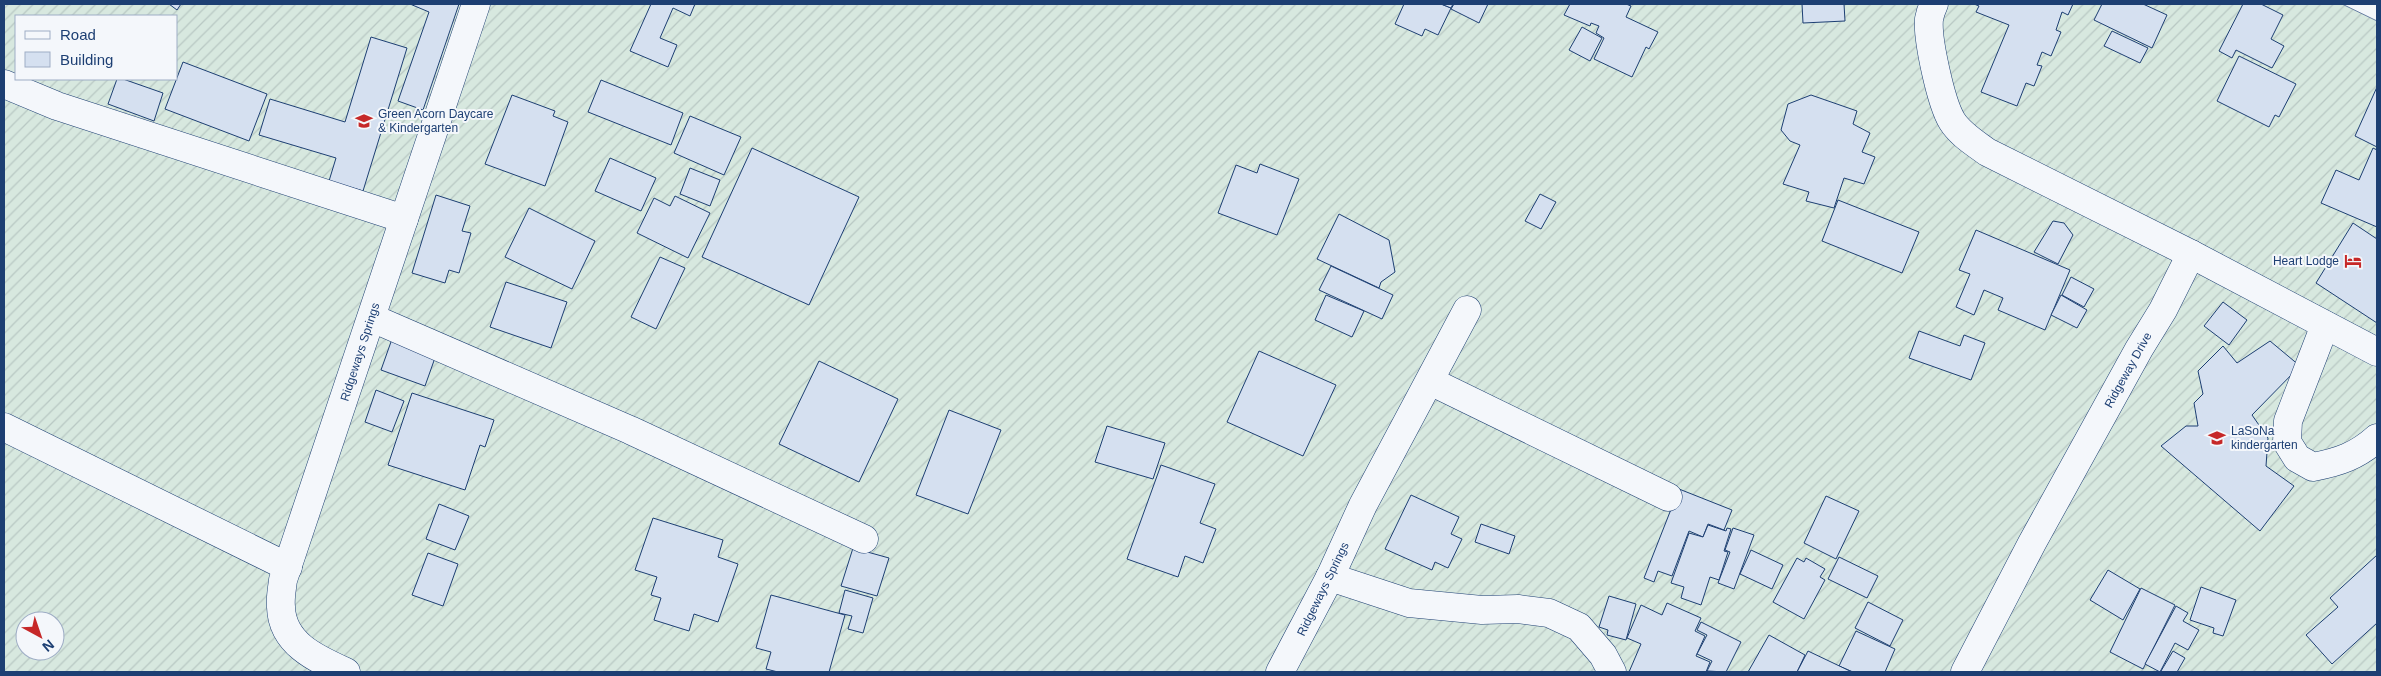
<svg xmlns="http://www.w3.org/2000/svg" width="2381" height="676" font-family="Helvetica,sans-serif">
<defs>
<pattern id="garden-furrows" width="10" height="10" patternUnits="userSpaceOnUse" patternTransform="scale(1.25)"><rect width="10" height="10" fill="#d7e8df"/><path d="M-1 1l2-2M0 10L10 0M9 11l2-2" fill="none" stroke="#b8c8c3"/></pattern>
</defs>
<rect width="100%" height="100%" fill="#f4f7fb"/>
<!-- garden -->
<path fill="url(#garden-furrows)" stroke="#687fa3" fill-rule="evenodd" d="M4,4H2342L2377,21V672H4ZM16,16H176V79H16ZM25,621H55V651H25Z"/>
<!-- building -->
<g fill="#d5e0f0" stroke="#1d3f73">
<path d="M169,4H181L177,10Z"/>
<path d="M410,4H459L423,110L398,101L429,12Z"/>
<path d="M651,4H695L690,16L673,8L660,38L677,45L668,67L630,51Z"/>
<path d="M1404,4H1441L1451,8L1438,35L1425,29L1422,36L1395,24Z"/>
<path d="M1441,4H1453L1451,8Z"/>
<path d="M1454,4H1488L1479,23L1451,9Z"/>
<path d="M1570,4H1626L1631,6L1626,17L1658,32L1649,49L1646,47L1632,77L1594,59L1604,38L1596,33L1599,26L1591,23L1590,26L1564,15Z"/>
<path d="M1802,4H1844L1845,21L1803,23Z"/>
<path d="M1974,4H2073L2068,15L2062,12L2056,30L2061,32L2051,56L2042,52L2037,65L2042,66L2034,86L2026,83L2017,106L1981,92L2009,25L1976,12L1979,6Z"/>
<path d="M2102,4H2143L2167,15L2152,48L2094,20Z"/>
<path d="M2243,4H2261L2283,15L2271,39L2284,46L2272,68L2236,50L2232,58L2219,51Z"/>
<path d="M1582,27L1602,38L1590,61L1569,50Z"/>
<path d="M2112,31L2148,48L2140,63L2104,46Z"/>
<path d="M371,37L407,48L363,191L329,181L336,158L259,135L270,99L345,122Z"/>
<path d="M2239,56L2296,84L2279,117L2275,115L2269,127L2217,101Z"/>
<path d="M183,62L267,94L249,141L165,109Z"/>
<path d="M117,79H123L163,93L154,121L108,104Z"/>
<path d="M601,80L683,113L671,145L588,112Z"/>
<path d="M2377,87V147L2355,136Z"/>
<path d="M512,95L555,111L553,116L568,122L545,186L485,164Z"/>
<path d="M1811,95L1857,111L1853,124L1870,133L1862,152L1875,157L1864,184L1844,178L1834,208L1806,201L1809,192L1783,184L1800,145L1790,141L1781,130L1788,104Z"/>
<path d="M690,116L741,137L724,175L674,153Z"/>
<path d="M752,148L859,197L809,305L702,257Z"/>
<path d="M2373,148L2377,150V227L2321,203L2336,170L2359,180Z"/>
<path d="M610,158L656,178L641,211L595,191Z"/>
<path d="M1260,164L1299,179L1277,235L1218,213L1236,165L1257,173Z"/>
<path d="M690,168L720,180L710,206L680,194Z"/>
<path d="M1540,194L1556,202L1541,229L1525,221Z"/>
<path d="M436,195L470,206L462,231L471,233L459,273L449,270L445,283L412,273Z"/>
<path d="M675,196L710,213L688,258L637,233L654,198L670,206Z"/>
<path d="M1838,200L1919,232L1902,273L1822,241Z"/>
<path d="M529,208L595,241L572,289L505,257Z"/>
<path d="M1339,214L1389,240L1395,272L1381,282L1379,288L1317,259Z"/>
<path d="M2053,221L2064,223L2073,235L2058,264L2034,252Z"/>
<path d="M2353,223L2377,239V323L2316,283Z"/>
<path d="M1976,230L2070,270L2045,330L1998,310L2003,298L1984,290L1974,315L1956,307L1970,274L1959,270Z"/>
<path d="M660,257L685,268L656,329L631,317Z"/>
<path d="M1331,266L1393,295L1382,319L1319,290Z"/>
<path d="M2071,277L2094,289L2084,307L2062,295Z"/>
<path d="M506,282L567,302L551,348L490,327Z"/>
<path d="M1326,295L1364,311L1352,337L1315,320Z"/>
<path d="M2061,295L2087,310L2077,328L2051,315Z"/>
<path d="M2223,302L2247,320L2229,345L2204,326Z"/>
<path d="M1919,331L1960,346L1964,335L1985,343L1971,380L1909,358Z"/>
<path d="M392,339L436,355L425,386L381,370Z"/>
<path d="M2270,341L2300,366L2252,415L2268,438L2266,466L2294,486L2260,531L2161,446L2186,426H2198L2194,403L2203,394L2198,371L2223,346L2237,363Z"/>
<path d="M1259,351L1336,385L1303,456L1227,422Z"/>
<path d="M819,361L898,399L859,482L779,444Z"/>
<path d="M376,390L404,401L392,432L365,422Z"/>
<path d="M412,393L494,420L485,447L480,445L465,490L388,465Z"/>
<path d="M949,410L1001,430L968,514L916,495Z"/>
<path d="M1107,426L1165,443L1153,479L1095,462Z"/>
<path d="M1161,465L1215,484L1200,523L1216,529L1203,563L1185,556L1178,577L1127,559Z"/>
<path d="M1679,489L1732,510L1724,530L1708,524L1703,537L1689,531L1672,576L1658,571L1654,582L1644,578Z"/>
<path d="M1411,495L1459,517L1451,534L1462,539L1448,568L1435,562L1432,570L1385,549Z"/>
<path d="M1826,496L1859,511L1836,559L1804,543Z"/>
<path d="M439,504L469,516L455,550L426,539Z"/>
<path d="M653,518L723,540L718,557L738,564L718,622L694,614L689,631L654,620L661,598L651,595L657,577L635,570Z"/>
<path d="M1481,524L1515,536L1509,554L1475,542Z"/>
<path d="M1708,525L1726,531L1727,528L1731,529L1724,551L1728,552L1719,580L1710,577L1701,605L1681,598L1684,587L1671,583L1689,533L1703,537Z"/>
<path d="M1733,528L1754,535L1734,589L1718,583L1730,552L1725,550Z"/>
<path d="M853,548L889,558L877,596L841,586Z"/>
<path d="M1751,550L1783,565L1772,589L1740,574Z"/>
<path d="M428,553L458,564L443,606L412,595Z"/>
<path d="M2377,555V623L2332,664L2306,635L2338,607L2330,598Z"/>
<path d="M1839,557L1878,576L1867,598L1828,579Z"/>
<path d="M1797,558L1804,562L1806,558L1825,569L1820,577L1825,580L1804,619L1773,602Z"/>
<path d="M2108,570L2140,589L2123,620L2090,600Z"/>
<path d="M2201,587L2236,600L2223,636L2213,633L2214,628L2190,620Z"/>
<path d="M2141,588L2175,605L2143,669L2110,652Z"/>
<path d="M845,590L873,598L863,633L848,629L852,616L839,613Z"/>
<path d="M771,595L845,615L829,672H778L766,669L771,652L756,648Z"/>
<path d="M1609,596L1636,604L1626,640L1607,635L1608,630L1599,627Z"/>
<path d="M1868,602L1903,620L1890,646L1855,628Z"/>
<path d="M1667,603L1701,618L1695,631L1705,636L1696,656L1710,662L1706,672H1629L1641,644L1627,638L1641,605L1662,615Z"/>
<path d="M2176,606L2188,613L2183,621L2199,630L2188,650L2175,643L2160,672L2145,664Z"/>
<path d="M1701,622L1741,642L1726,672L1707,671L1712,661L1697,654L1707,635L1697,630Z"/>
<path d="M1856,631L1895,649L1885,672H1853L1839,666Z"/>
<path d="M1769,635L1805,655L1797,672H1748Z"/>
<path d="M1808,651L1852,672H1797Z"/>
<path d="M2173,651L2185,658L2177,672H2163L2161,671Z"/>
</g>
<g fill="none" stroke-linecap="round" stroke-linejoin="round">
<!-- minor casing -->
<g stroke="#1d3f73" stroke-width="29">
<g id="minor">
<path d="M1934,4C1932,8 1930,14 1929,19C1927,39 1941,103 1952,121C1960,134 1975,143 1987,152L2191,254L2377,352"/>
<path d="M4,84L57,106L404,219"/>
<path d="M372,318L630,430L864,539"/>
<path d="M2325,325L2288,421L2287,442L2297,458L2313,467C2339,462 2357,456 2377,438"/>
<path d="M1430,381L1668,497"/>
<path d="M4,427L288,567"/>
<path d="M1330,577L1409,603L1482,610L1518,609L1549,613L1579,627L1603,655L1612,672"/>
<path d="M346,672C317,659 282,644 281,607C280,598 282,589 283,580L476,4"/>
<path d="M1280,672L1330,577L1363,505L1467,310"/>
<path d="M1965,672L2032,543L2139,349L2163,310L2191,254"/>
</g>
</g>
<!-- minor -->
<use href="#minor" stroke="#f4f7fb" stroke-width="28"/>
</g>
<!-- icons -->
<defs>
<g id="school-bare" transform="scale(1.35)"><path d="M0-5L7-2L0 1L-7-2ZM-4 1L0 2.5L4 1V4Q0 6-4 4Z" fill="#c62828" stroke="#f4f7fb" stroke-width="2.5" paint-order="stroke"/></g>
<g id="hotel-bare" transform="scale(1.35)"><path d="M-6-4.5h1.5V1H6V5H4.5V3h-9V5H-6ZM-4 0a1.8 1.8 0 1 1 3.6 0ZM.5 0V-2.5h3Q6-2.5 6 0Z" fill="#c62828" stroke="#f4f7fb" stroke-width="2.5" paint-order="stroke"/></g>
</defs>
<g fill-rule="evenodd">
<use href="#school-bare" x="364" y="121"/>
<use href="#hotel-bare" x="2353" y="261"/>
<use href="#school-bare" x="2217" y="438"/>
</g>
<g text-anchor="middle" dominant-baseline="central" stroke-width="4" stroke-linejoin="round" paint-order="stroke">
<!-- poi labels -->
<g font-size="12" fill="#1d3f73" stroke="#f4f7fb" text-anchor="start">
<text x="378" y="114">Green Acorn Daycare<tspan x="378" dy="14">&amp; Kindergarten</tspan></text>
<text x="2339" y="261" text-anchor="end">Heart Lodge</text>
<text x="2231" y="431">LaSoNa<tspan x="2231" dy="14">kindergarten</tspan></text>
</g>
<!-- street labels -->
<g font-size="12" fill="#1d3f73" stroke="#f4f7fb">
<text transform="translate(360 352) rotate(-72)">Ridgeways Springs</text>
<text transform="translate(2128 370) rotate(-61)">Ridgeway Drive</text>
<text transform="translate(1323 589) rotate(-64)">Ridgeways Springs</text>
</g>
</g>
<!-- border -->
<rect width="2381" height="676" fill="none" stroke="#1d3f73" stroke-width="10"/>
<!-- legend -->
<rect x="15" y="15" width="162" height="65" fill="#f4f7fb" stroke="#9eadc5"/>
<rect x="25" y="31" width="25" height="8" fill="#f4f7fb" stroke="#9eadc5"/>
<text x="60" y="40" font-size="15" fill="#1d3f73">Road</text>
<rect x="25" y="52" width="25" height="15" fill="#d5e0f0" stroke="#9eadc5"/>
<text x="60" y="65" font-size="15" fill="#1d3f73">Building</text>
<!-- north arrow -->
<g transform="translate(40 636) rotate(140)"><circle r="24" fill="#f4f7fb" stroke="#9eadc5"/>
<path d="M0-4L9 19L0 12L-9 19Z" fill="#c62828"/>
<text y="-8" font-size="14" font-weight="bold" text-anchor="middle" fill="#1d3f73">N</text>
</g>
</svg>
